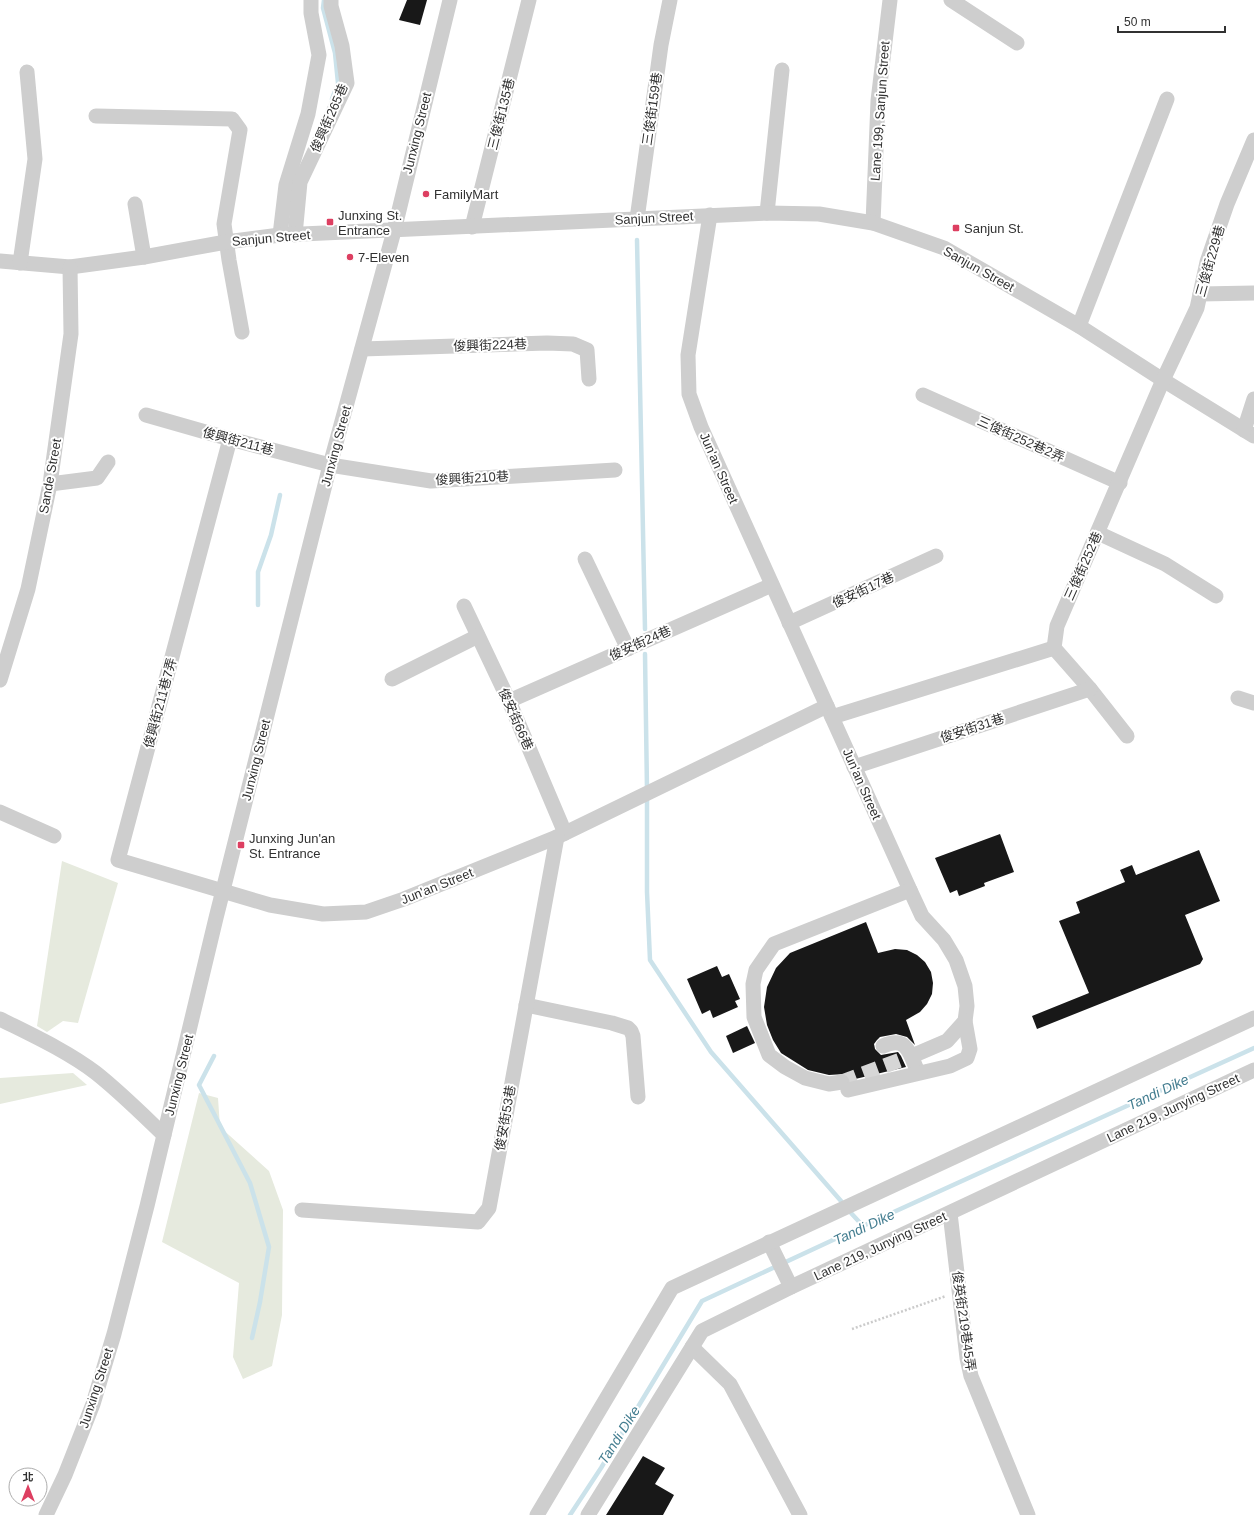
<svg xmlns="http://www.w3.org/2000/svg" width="1254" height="1515" font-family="Helvetica,'Noto Sans TC',sans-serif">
<rect width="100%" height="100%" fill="#fff"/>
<!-- green -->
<g fill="#e6eade">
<path d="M62,861L118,883L78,1023L63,1021L47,1032L37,1026Z"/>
<path d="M73,1073L87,1085L0,1104V1078Z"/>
<path d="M199,1093L218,1098L220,1127L269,1171L283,1210L282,1315L272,1366L243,1379L233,1357L239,1283L162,1242Z"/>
</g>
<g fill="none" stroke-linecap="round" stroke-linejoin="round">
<!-- stream -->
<g stroke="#cbe2ea" stroke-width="4.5">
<path d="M324,0L323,8L335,53L338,83L332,99"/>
<path d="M637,240L645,629"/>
<path d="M258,605V572L271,535L280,495"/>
<path d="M645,654L647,790"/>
<path d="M647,797V892L650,960L711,1052L841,1201"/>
<path d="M214,1056L199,1085L250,1183L269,1247L260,1302L252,1338"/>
<path d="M851,1213L863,1226"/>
<path d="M570,1515L601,1468L702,1301L863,1226L1254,1048"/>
</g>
</g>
<!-- building -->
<g fill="#181818">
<path d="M407,0H427L420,25L399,20Z"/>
<path d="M1000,834L1014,872L984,883L985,886L959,896L957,890L950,893L935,858Z"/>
<path d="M1199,850L1220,901L1185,915L1203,959L1200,964L1037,1029L1032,1016L1089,993L1059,921L1080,913L1076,902L1125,882L1120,870L1132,865L1136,875Z"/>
<path d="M866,922L878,953L895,949L907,950L917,955L925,962L931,972L933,983L932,994L927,1004L920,1012L906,1020L915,1045L907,1037L896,1034L880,1037L877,1040L874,1044L875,1049L881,1055L898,1052L901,1056L906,1067L851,1080L849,1076L845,1074L829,1075L808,1070L781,1053L773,1040L767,1025L764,1007L767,987L776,968L790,953Z"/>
<path d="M717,966L722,977L729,974L740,999L735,1001L738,1007L713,1018L710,1010L702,1014L687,979Z"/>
<path d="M747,1026L755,1043L733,1053L726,1036Z"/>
<path d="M643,1456L665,1468L655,1484L674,1495L663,1515H606Z"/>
</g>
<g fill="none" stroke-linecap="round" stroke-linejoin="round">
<!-- minor-tunnel -->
<path stroke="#d6d6d6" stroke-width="15" stroke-dasharray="15 8" stroke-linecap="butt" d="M842,1082L919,1053"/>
<!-- path -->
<path stroke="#cbcbcb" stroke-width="2.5" stroke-dasharray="2 2" stroke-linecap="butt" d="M852,1329L946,1296"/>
<!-- minor -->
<g stroke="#cecece" stroke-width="15">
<path d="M951,0L1017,43"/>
<path d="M96,116L232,119L240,130L224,224L229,260L242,332"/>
<path d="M135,204L144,257"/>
<path d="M767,213L782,70"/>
<path d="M710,215L688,355L689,394L701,427L910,890L922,916L944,940L956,960L965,986L967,1006L965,1021L947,1041L919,1053"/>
<path d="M637,219L661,45L670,0"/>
<path d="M873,223L878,101L890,0"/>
<path d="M472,227L529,0"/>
<path d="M280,235L286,185L308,114L319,55L311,13V0"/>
<path d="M295,235L300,182L347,83L342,46L331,6V0"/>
<path d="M0,261L70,267L144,257L226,242L280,235L767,213L819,214L873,223L944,248L1079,326L1163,380L1254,436"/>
<path d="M20,263L35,159L27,72"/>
<path d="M1200,294L1254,293"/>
<path d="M1079,326L1167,99"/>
<path d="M362,349L547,343L573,344L587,350L589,379"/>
<path d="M923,395L1120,483"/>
<path d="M146,415L230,439L330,465L431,481L615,470"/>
<path d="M1244,430L1254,399"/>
<path d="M230,439L118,860L270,905L323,914L366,912L404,899L557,837L827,706"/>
<path d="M50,484L97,478L108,462"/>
<path d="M1098,533L1165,564L1216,596"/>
<path d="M585,559L628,649"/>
<path d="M464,606L509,701L565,833"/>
<path d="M789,623L936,556"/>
<path d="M392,679L478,636"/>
<path d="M0,680L28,589L50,484L71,334L70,267"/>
<path d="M1238,698L1254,703"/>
<path d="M509,701L772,585"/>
<path d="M832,717L1054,648"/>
<path d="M1127,736L1090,689L1054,648L1057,626L1163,380L1197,308L1207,262L1227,204L1254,140"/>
<path d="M854,767L1090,689"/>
<path d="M0,812L54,836"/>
<path d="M526,1005L612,1023L628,1028L631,1031L633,1036L638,1097"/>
<path d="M0,1019C32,1035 67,1051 96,1073C120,1092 142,1114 164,1135"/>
<path d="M883,1046C906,1036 909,1051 917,1070"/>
<path d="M842,1082L829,1084L805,1078L785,1067L769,1055L754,1017L753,984L756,970L774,944L910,890"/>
<path d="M848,1090L950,1066L967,1058L970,1049L965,1021"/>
<path d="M302,1210L478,1222L489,1208L557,837"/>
<path d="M950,1213L967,1358L971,1376L1028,1515"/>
<path d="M769,1242L791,1287"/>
<path d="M692,1347L730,1384L800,1515"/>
<path d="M46,1515L65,1475L93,1404L114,1334L147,1206L216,918L330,465L394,231L450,0"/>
<path d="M537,1515L672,1288L1254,1018"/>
<path d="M588,1515L702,1331L791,1287L1254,1070"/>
</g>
</g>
<!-- markers -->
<g fill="#dd3f61" stroke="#fff" stroke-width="1.5">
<circle cx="426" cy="194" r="4"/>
<rect x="326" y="218" width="8" height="8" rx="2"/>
<rect x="952" y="224" width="8" height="8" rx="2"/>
<circle cx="350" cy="257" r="4"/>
<rect x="237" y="841" width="8" height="8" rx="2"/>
</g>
<g text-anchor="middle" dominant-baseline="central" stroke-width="4" stroke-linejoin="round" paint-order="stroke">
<!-- street labels -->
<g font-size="13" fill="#313131" stroke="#fff">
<text transform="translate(652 109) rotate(-82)">三俊街159巷</text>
<text transform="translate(880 111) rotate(-86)">Lane 199, Sanjun Street</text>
<text transform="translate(501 114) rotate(-76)">三俊街135巷</text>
<text transform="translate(329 118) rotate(-66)">俊興街265巷</text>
<text transform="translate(417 133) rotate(-76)">Junxing Street</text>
<text transform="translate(654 218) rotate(-3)">Sanjun Street</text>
<text transform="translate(271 238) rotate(-5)">Sanjun Street</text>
<text transform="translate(1210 261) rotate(-74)">三俊街229巷</text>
<text transform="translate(979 269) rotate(29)">Sanjun Street</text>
<text transform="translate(490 345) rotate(-2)">俊興街224巷</text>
<text transform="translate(1021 439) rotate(24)">三俊街252巷2弄</text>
<text transform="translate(238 441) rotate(15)">俊興街211巷</text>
<text transform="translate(336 446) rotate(-75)">Junxing Street</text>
<text transform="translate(719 468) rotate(66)">Jun'an Street</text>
<text transform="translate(50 476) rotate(-80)">Sande Street</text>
<text transform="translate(472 478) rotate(-3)">俊興街210巷</text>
<text transform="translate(1083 566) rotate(-66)">三俊街252巷</text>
<text transform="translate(863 590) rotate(-25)">俊安街17巷</text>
<text transform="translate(640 643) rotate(-24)">俊安街24巷</text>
<text transform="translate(160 703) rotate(-75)">俊興街211巷7弄</text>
<text transform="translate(516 719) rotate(66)">俊安街66巷</text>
<text transform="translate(972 728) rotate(-18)">俊安街31巷</text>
<text transform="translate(256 760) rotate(-76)">Junxing Street</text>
<text transform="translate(862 784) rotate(66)">Jun'an Street</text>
<text transform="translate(437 886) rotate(-22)">Jun'an Street</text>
<text transform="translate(179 1075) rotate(-76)">Junxing Street</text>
<text transform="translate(1173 1108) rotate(-25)">Lane 219, Junying Street</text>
<text transform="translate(505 1118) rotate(-80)">俊安街53巷</text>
<text transform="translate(880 1246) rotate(-25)">Lane 219, Junying Street</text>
<text transform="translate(964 1321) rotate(82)">俊英街219巷45弄</text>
<text transform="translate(96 1388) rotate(-72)">Junxing Street</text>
</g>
<!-- poi labels -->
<g font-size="13" fill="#313131" stroke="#fff" text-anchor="start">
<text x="434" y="194">FamilyMart</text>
<text x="338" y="215">Junxing St.<tspan x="338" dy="15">Entrance</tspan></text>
<text x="964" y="228">Sanjun St.</text>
<text x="358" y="257">7-Eleven</text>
<text x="249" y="838">Junxing Jun'an<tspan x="249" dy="15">St. Entrance</tspan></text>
</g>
<!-- water labels -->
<g font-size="14" font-style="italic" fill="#437d90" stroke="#fff">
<text transform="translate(1158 1092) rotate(-25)">Tandi Dike</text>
<text transform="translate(864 1227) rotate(-25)">Tandi Dike</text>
<text transform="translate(619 1435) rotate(-58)">Tandi Dike</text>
</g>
</g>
<!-- north arrow -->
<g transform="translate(28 1487)"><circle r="19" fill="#ffffff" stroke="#adadad"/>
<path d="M0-3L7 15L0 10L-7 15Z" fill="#dd3f61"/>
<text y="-6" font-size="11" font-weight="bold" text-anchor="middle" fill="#313131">北</text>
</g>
<!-- scale -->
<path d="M1118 26v6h107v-6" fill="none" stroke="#313131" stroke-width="2"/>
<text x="1124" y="26" font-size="12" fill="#313131" stroke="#ffffff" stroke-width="3" paint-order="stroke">50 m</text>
</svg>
